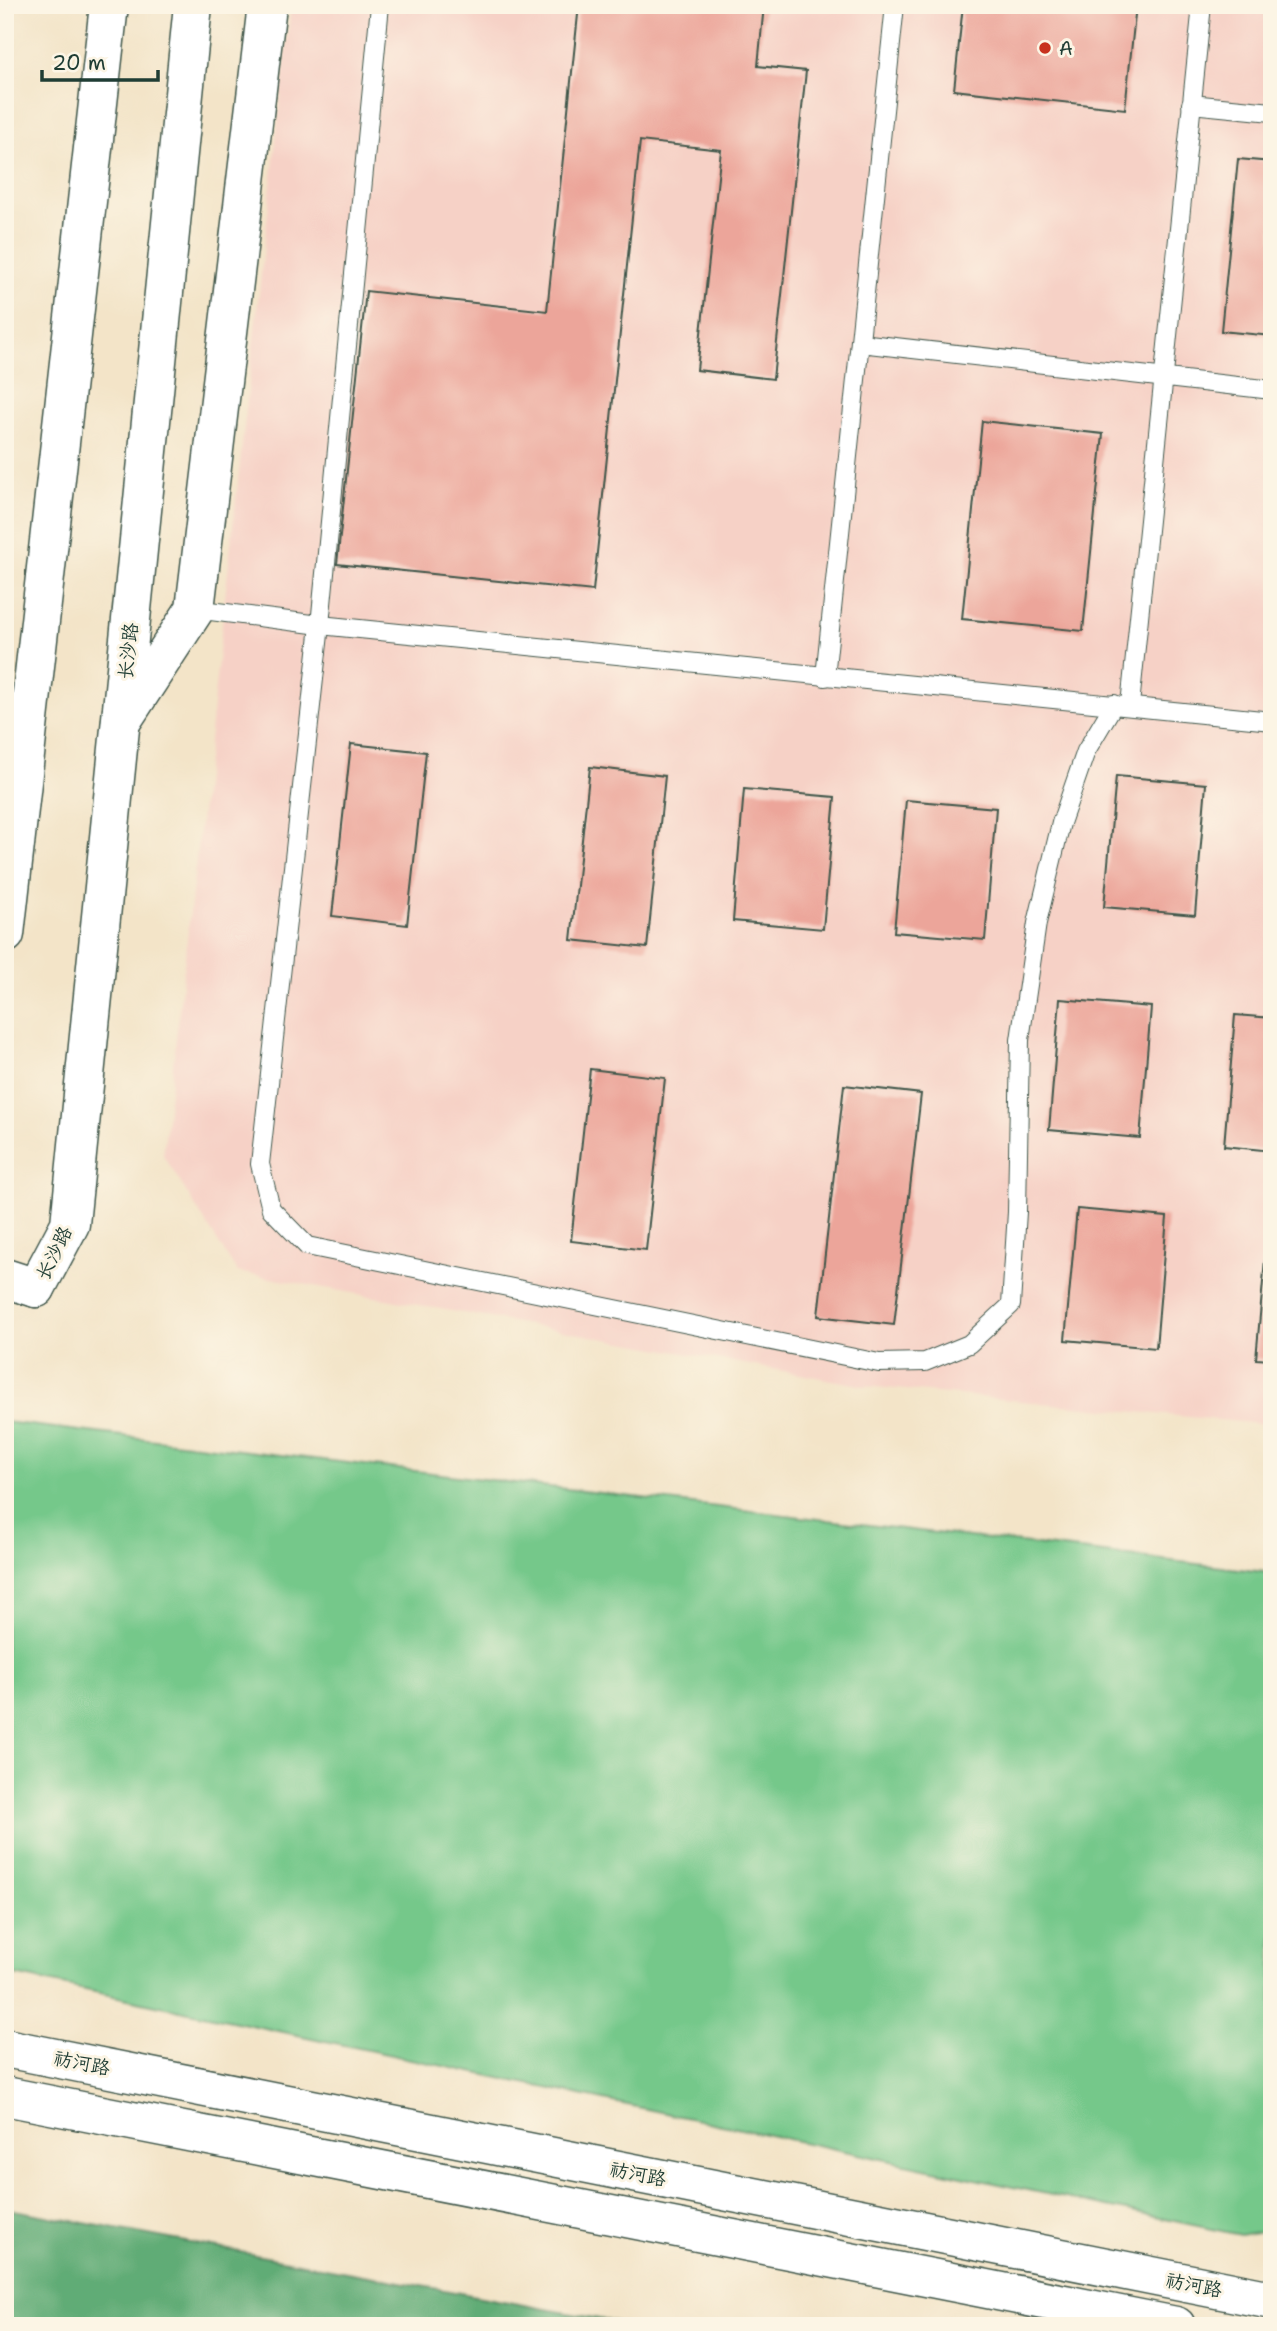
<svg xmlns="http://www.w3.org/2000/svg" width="1277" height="2331" font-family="'Shantell Sans','LXGW WenKai TC',sans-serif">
<rect width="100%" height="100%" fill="#fcf5e5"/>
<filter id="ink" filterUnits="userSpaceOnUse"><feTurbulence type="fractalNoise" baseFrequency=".0143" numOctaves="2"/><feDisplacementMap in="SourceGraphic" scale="14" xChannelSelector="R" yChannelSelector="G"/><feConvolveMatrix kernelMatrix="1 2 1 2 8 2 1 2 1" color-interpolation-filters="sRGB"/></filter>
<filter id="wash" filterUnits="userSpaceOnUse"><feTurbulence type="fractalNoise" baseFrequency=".00686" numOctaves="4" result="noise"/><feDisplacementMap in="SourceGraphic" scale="28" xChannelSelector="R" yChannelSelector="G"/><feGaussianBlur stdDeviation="1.57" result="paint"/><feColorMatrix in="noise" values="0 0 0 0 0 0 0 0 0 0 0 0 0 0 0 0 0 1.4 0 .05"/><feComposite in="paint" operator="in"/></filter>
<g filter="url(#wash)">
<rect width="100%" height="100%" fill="#f3e4c8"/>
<!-- built -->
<path fill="#f6d1c6" d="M291,5H1272V1425L865,1386L237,1272L163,1155Z"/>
<!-- green -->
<path fill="#75c88a" stroke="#4a825f" stroke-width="2" d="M5,1422L1272,1573V2229L1240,2235L5,1973Z"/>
<!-- forest -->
<path fill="#60ac76" stroke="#407455" stroke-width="2" d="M5,2208L14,2210L637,2326H5Z"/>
<g id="blocks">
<!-- building -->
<g fill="#eca59a">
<path d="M579,5H764L758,66L806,71L773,379L697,370L721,150L640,141L593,591L337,564L366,291L547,311Z"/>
<path d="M963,5H1136L1125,109L954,90Z"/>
<path d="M1238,159L1272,162V336L1221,331Z"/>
<path d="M982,421L1103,434L1083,631L962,619Z"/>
<path d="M351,744L426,752L407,925L332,916Z"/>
<path d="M590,767L665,776L647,948L571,940Z"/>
<path d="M1116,776L1206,784L1195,915L1104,907Z"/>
<path d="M744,789L835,797L823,929L733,921Z"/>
<path d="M906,800L996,808L985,940L894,932Z"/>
<path d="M1060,999L1151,1007L1140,1138L1049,1130Z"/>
<path d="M1235,1015L1272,1018V1151L1224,1146Z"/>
<path d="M590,1069L665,1078L646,1250L571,1241Z"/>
<path d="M844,1085L921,1094L894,1325L818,1316Z"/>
<path d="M1077,1209L1167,1217L1156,1348L1065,1340Z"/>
<path d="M1268,1227L1272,1228V1360L1256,1359Z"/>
</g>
</g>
</g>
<g filter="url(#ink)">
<use href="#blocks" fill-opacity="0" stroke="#3f564a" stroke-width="2"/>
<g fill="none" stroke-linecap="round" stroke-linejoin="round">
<!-- service casing -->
<g stroke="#3f564a" stroke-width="20">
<g id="service">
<path d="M380,5L320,625L260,1164L271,1209L307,1246L879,1363L925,1362L969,1344L1011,1305L1017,1212L1020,1040L1037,923L1061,823L1086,751L1114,704"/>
<path d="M1191,104L1272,112"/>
<path d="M860,343L1272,390"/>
<path d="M195,609L320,625L1272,721"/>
<path d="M825,677L895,5"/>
<path d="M1130,705L1202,5"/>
</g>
</g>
<!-- tertiary casing -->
<g stroke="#3f564a" stroke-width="41">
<g id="tertiary">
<path d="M121,722L195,609L267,5"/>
<path d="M5,1278L36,1288"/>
</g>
</g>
<!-- secondary casing -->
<g stroke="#3f564a" stroke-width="41">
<g id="secondary">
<path d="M5,934L109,5"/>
<path d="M36,1288L70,1224L193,5"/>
</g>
</g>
<!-- primary casing -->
<g stroke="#3f564a" stroke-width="41">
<g id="primary">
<path d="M5,2048L1272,2300"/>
<path d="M5,2096L1176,2326"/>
</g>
</g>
<!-- service -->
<use href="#service" stroke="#fff" stroke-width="18"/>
<!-- tertiary -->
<use href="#tertiary" stroke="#fff" stroke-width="38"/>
<!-- secondary -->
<use href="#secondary" stroke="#fff" stroke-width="38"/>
<!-- primary -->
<use href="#primary" stroke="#fff" stroke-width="38"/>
</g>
</g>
<!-- markers -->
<circle fill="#c8321e" stroke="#fcf5e5" stroke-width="2.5" cx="1045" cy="48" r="7"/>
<g text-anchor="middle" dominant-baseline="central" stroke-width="6" stroke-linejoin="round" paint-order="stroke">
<!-- poi labels -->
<g font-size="19" fill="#1f3d34" stroke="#fcf5e5" text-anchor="start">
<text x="1059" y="48">A</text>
</g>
<!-- street labels -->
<g font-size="19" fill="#1f3d34" stroke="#fcf5e5">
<text transform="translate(128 651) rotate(-84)">长沙路</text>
<text transform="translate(54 1253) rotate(-64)">长沙路</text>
<text transform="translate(82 2063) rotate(11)">祊河路</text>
<text transform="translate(638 2174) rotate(11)">祊河路</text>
<text transform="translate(1194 2285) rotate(11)">祊河路</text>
</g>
</g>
<!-- margin -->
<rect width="1277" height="2331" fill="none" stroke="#fcf5e5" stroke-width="28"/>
<!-- scale -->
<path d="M42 70v10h116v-10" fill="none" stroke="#1f3d34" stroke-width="3.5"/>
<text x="52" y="70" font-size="21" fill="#1f3d34" stroke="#fcf5e5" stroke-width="5" paint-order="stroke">20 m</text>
</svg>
